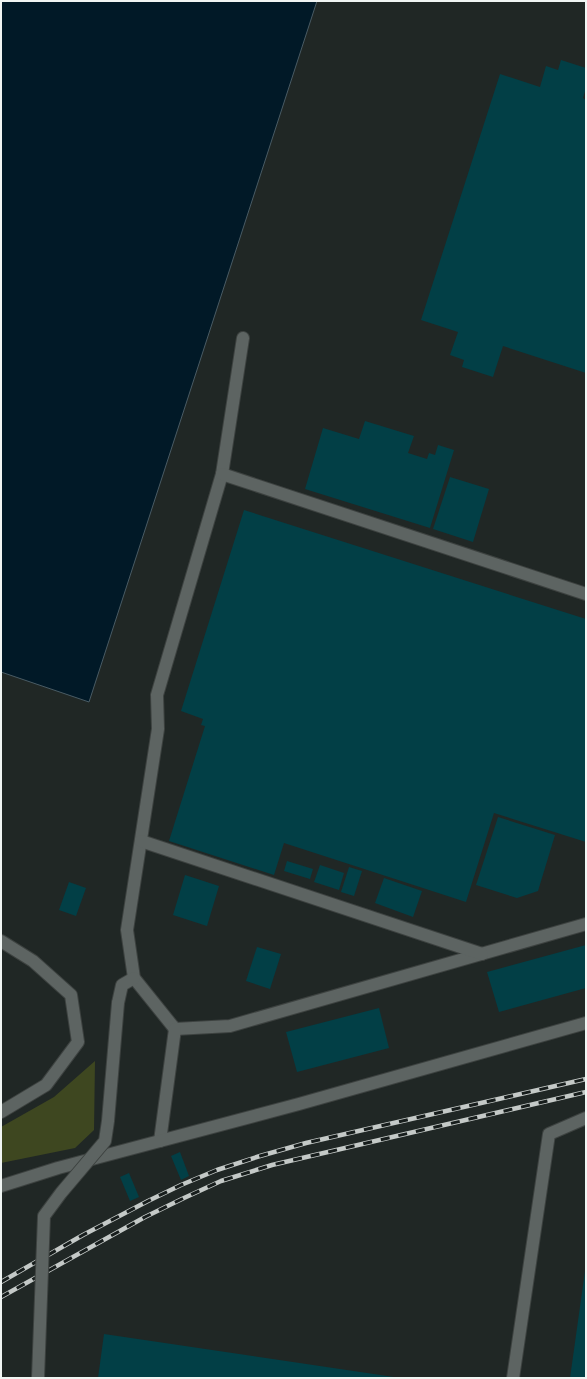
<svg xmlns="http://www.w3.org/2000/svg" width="587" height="1379" font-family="'Exo 2',sans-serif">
<rect width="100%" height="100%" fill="#202725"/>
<!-- green -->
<path fill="#3e4720" d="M95,1061L94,1130L75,1148L1,1163V1127L54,1097Z"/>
<!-- water -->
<path fill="#011927" stroke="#495b64" d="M1,1H317L89,702L1,672Z"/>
<!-- building -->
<g fill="#023f46">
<path d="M561,60L586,68V88L583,98L586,100V373L503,346L493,377L462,367L464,360L450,355L458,332L421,320L500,74L540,87L546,66L558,70Z"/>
<path d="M365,421L414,436L408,453L427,459L429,453L435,455L438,445L454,450L430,528L305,489L323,428L359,439Z"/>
<path d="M450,477L489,489L473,542L433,529Z"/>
<path d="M244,510L586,619V842L494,813L466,902L284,843L274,875L169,841L205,726L201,725L203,719L181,711Z"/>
<path d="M498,817L555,835L538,891L517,898L476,885Z"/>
<path d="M287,861L313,869L310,879L284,871Z"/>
<path d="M320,865L344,873L339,890L314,882Z"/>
<path d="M349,867L362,871L354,896L341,892Z"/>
<path d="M185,875L219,886L207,926L173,915Z"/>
<path d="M384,878L422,891L413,917L375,903Z"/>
<path d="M69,882L86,888L76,916L59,910Z"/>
<path d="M586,945V988L499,1012L487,972Z"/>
<path d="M257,947L281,954L270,989L246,981Z"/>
<path d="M379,1008L389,1048L297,1072L286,1032Z"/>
<path d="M180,1152L189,1176L181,1180L171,1156Z"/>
<path d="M129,1173L139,1197L130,1201L120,1177Z"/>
<path d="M585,1271L586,1378H570Z"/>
<path d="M104,1334L394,1377V1378H98Z"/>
</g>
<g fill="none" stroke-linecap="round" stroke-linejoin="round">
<!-- minor casing -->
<g stroke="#3d4240" stroke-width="14">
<g id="minor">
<path d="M243,338L222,474L157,695L158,729L127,930L134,978L175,1029L230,1026L586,924"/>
<path d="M222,474L586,594"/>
<path d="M141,841L482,954"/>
<path d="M1,941L33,961L71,995L78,1042L46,1085L1,1112"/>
<path d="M118,1003L122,985L134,978"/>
<path d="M160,1141L175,1029"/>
<path d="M1,1186L58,1168L299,1104L586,1023"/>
<path d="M513,1378L549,1134L586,1118"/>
</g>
</g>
<!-- minor -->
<use href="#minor" stroke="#5d6462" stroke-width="12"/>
<!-- rail casing -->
<g stroke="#c4c9c7" stroke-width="4.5">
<g id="rail">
<path d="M1,1282L83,1235L148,1201L181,1185L217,1170L260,1156L306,1143L586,1079"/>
<path d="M1,1297L145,1217L184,1198L221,1181L272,1165L586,1092"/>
</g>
</g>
<!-- rail -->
<use href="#rail" stroke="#171d1c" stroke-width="3" stroke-dasharray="9" stroke-linecap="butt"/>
<!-- minor-bridge casing -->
<g stroke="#3d4240" stroke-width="14" stroke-linecap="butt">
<path id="minor-bridge" d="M38,1378L44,1216L61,1193L105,1141L108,1121L118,1003"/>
</g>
<!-- minor-bridge -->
<use href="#minor-bridge" stroke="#5d6462" stroke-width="12"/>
</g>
<!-- border -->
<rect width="587" height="1379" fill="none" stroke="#f0f5f3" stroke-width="4"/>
</svg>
